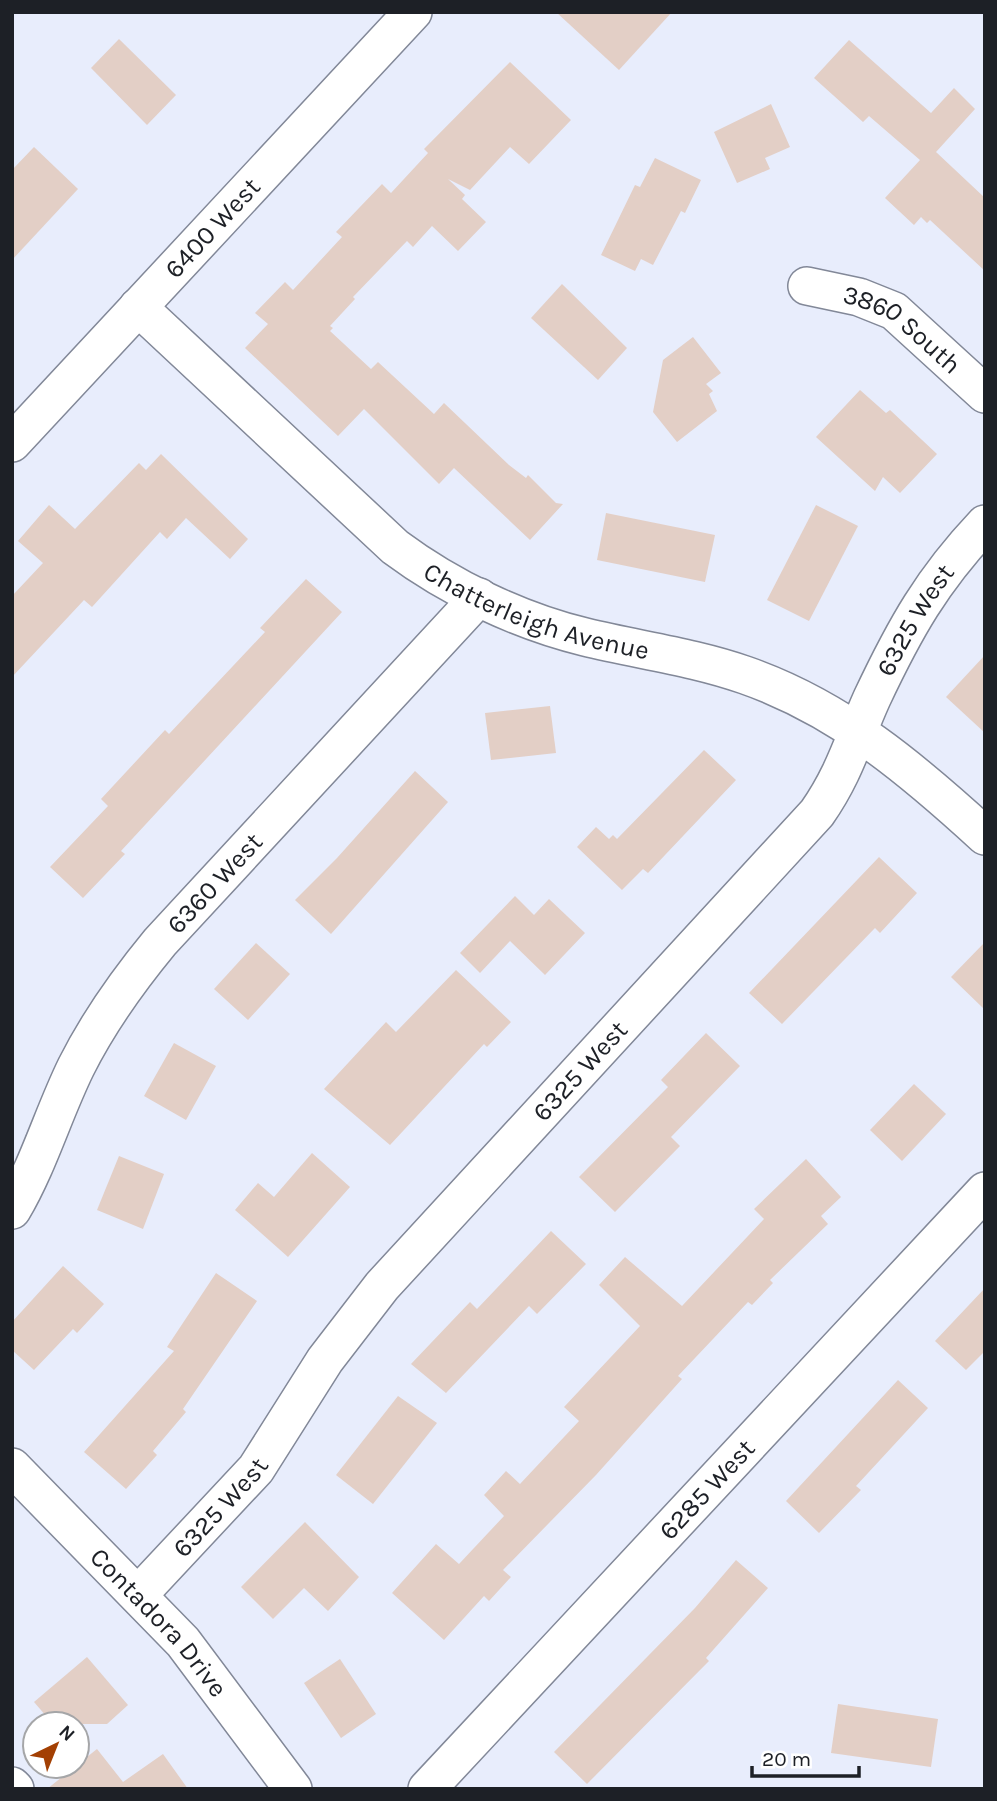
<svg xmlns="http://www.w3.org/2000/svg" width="997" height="1801" font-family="Karla,sans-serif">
<rect width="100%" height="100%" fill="#e8edfc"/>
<!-- building -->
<g fill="#e3cfc6">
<path d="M556,12H672L619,70Z"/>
<path d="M119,39L176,95L147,125L91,68Z"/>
<path d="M849,40L931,113L954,88L975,109L936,152L985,198V271L930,220L927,223L921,217L914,225L885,198L920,160L869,116L863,122L814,78Z"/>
<path d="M510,62L571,120L529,164L510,147L470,190L448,179L465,195L462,199L486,222L458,251L432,226L413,247L407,241L353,297L355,299L330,326L333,328L330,331L371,369L378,362L434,414L444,403L509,465L526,478L528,475L556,503L563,504L530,540L454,468L439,484L364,409L338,436L245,348L268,324L255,313L285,282L293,290L342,237L336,232L382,184L391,193L428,153L424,149Z"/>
<path d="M771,104L790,147L765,158L770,169L737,183L714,132Z"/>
<path d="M34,147L78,189L12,260V170Z"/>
<path d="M655,158L701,180L685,213L681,211L653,265L641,259L635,271L601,255L635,185L640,187Z"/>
<path d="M562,284L627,348L598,380L531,318Z"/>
<path d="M693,337L721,373L706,384L713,391L709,394L717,411L677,442L653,412L663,360Z"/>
<path d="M860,390L886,413L890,410L937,454L900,493L883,477L875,491L816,437Z"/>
<path d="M161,454L248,539L230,559L186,518L167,539L160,532L92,607L84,600L12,677V596L43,563L18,541L49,505L75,529L139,463L146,470Z"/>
<path d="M816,505L858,526L809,621L767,600Z"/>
<path d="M606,513L715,535L705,582L597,560Z"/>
<path d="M306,579L342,612L121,851L125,854L83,898L50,867L108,806L101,799L165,730L169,734L265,632L260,628Z"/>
<path d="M985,655V733L946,697Z"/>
<path d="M550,706L556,753L491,760L485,713Z"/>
<path d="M704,750L736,780L648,873L643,869L622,890L577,847L596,827L609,839L613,835L617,839Z"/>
<path d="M415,771L448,802L331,934L295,900L337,858Z"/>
<path d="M879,857L917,893L880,933L875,928L782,1024L749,993Z"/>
<path d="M515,896L534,915L549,899L585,933L545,975L510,941L480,973L460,953Z"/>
<path d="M985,942V1010L951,977Z"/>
<path d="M256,943L290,974L248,1020L214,989Z"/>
<path d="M456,970L511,1022L487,1047L484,1044L390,1145L324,1089L386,1022L396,1032Z"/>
<path d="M706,1033L740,1066L671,1137L680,1146L615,1212L579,1177L668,1087L661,1080Z"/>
<path d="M174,1043L216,1066L186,1120L144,1096Z"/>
<path d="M914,1084L946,1114L902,1161L870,1130Z"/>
<path d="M312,1153L350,1187L288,1257L235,1210L258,1183L274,1197Z"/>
<path d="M119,1156L164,1174L143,1229L97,1210Z"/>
<path d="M806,1159L841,1197L821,1216L828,1224L770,1280L773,1283L752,1305L748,1302L678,1376L682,1379L596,1475L503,1570L511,1577L489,1601L484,1596L444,1640L392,1593L436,1544L459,1564L504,1516L484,1495L506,1471L520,1484L579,1421L564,1407L640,1326L599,1285L625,1257L682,1306L764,1219L754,1209Z"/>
<path d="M551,1231L586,1264L537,1314L529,1306L446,1393L411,1364L470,1302L477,1309Z"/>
<path d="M63,1266L104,1304L77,1333L73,1329L34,1370L12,1350V1322Z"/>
<path d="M216,1273L257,1301L183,1409L186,1412L153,1451L157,1455L126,1489L84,1452L174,1351L167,1347Z"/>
<path d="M985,1288V1351L966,1370L935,1341Z"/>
<path d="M898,1380L928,1408L856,1486L861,1490L819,1533L786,1501Z"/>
<path d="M398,1396L437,1423L373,1504L336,1475Z"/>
<path d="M305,1522L359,1577L328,1611L304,1588L273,1619L241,1587Z"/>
<path d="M736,1560L768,1588L706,1658L709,1661L587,1784L554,1752L695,1608Z"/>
<path d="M87,1657L128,1705L107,1724H53L34,1702Z"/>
<path d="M340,1659L376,1714L341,1738L304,1683Z"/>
<path d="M838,1704L938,1719L931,1767L831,1753Z"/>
<path d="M97,1749L123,1782L163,1754L188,1789H47Z"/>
</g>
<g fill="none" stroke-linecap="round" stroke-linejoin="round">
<!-- minor casing -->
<g stroke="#828898" stroke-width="40">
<g id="minor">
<path id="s1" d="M807,286L859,297L894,311L985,394"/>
<path id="s2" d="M138,307L395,547C450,588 519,621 585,637C638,650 694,657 745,675C840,708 913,770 985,836"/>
<path id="s3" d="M12,443L413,12"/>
<path id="s4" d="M12,1210C39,1164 53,1114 76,1067C99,1021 127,982 160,942L479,597"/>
<path id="s5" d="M12,1467L183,1642L293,1789"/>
<path id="s6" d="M139,1594L256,1469L325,1360L382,1286L817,813C845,773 853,740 872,698C905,628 932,580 985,524"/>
<path d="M12,1786L15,1789"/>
<path id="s7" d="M427,1789L985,1191"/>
</g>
</g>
<!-- minor -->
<use href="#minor" stroke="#fff" stroke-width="37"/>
</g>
<g text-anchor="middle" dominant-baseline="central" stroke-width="7" stroke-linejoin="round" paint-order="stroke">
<!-- street labels -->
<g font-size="26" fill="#1d2026" stroke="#fff">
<text stroke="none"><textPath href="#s3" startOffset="294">6400 West</textPath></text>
<text stroke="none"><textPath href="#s1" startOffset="107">3860 South</textPath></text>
<text stroke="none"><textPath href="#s2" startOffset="509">Chatterleigh Avenue</textPath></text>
<text stroke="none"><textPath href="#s6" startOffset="1253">6325 West</textPath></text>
<text stroke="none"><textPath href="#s4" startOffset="388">6360 West</textPath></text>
<text stroke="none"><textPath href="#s6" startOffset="686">6325 West</textPath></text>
<text stroke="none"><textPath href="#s7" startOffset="410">6285 West</textPath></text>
<text stroke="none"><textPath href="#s6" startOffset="119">6325 West</textPath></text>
<text stroke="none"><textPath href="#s5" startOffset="214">Contadora Drive</textPath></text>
</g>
</g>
<!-- border -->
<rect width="997" height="1801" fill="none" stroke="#1d2026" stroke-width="28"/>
<!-- north arrow -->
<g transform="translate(56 1745) rotate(43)"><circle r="33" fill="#ffffff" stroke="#a5a6a8" stroke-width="2"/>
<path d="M0-5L12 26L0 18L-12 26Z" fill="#a34003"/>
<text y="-10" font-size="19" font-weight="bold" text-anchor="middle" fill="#1d2026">N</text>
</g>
<!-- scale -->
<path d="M752 1766v10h107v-10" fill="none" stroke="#1d2026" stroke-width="3.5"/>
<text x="762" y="1766" font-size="21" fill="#1d2026" stroke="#ffffff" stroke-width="5" paint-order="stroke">20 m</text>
</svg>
